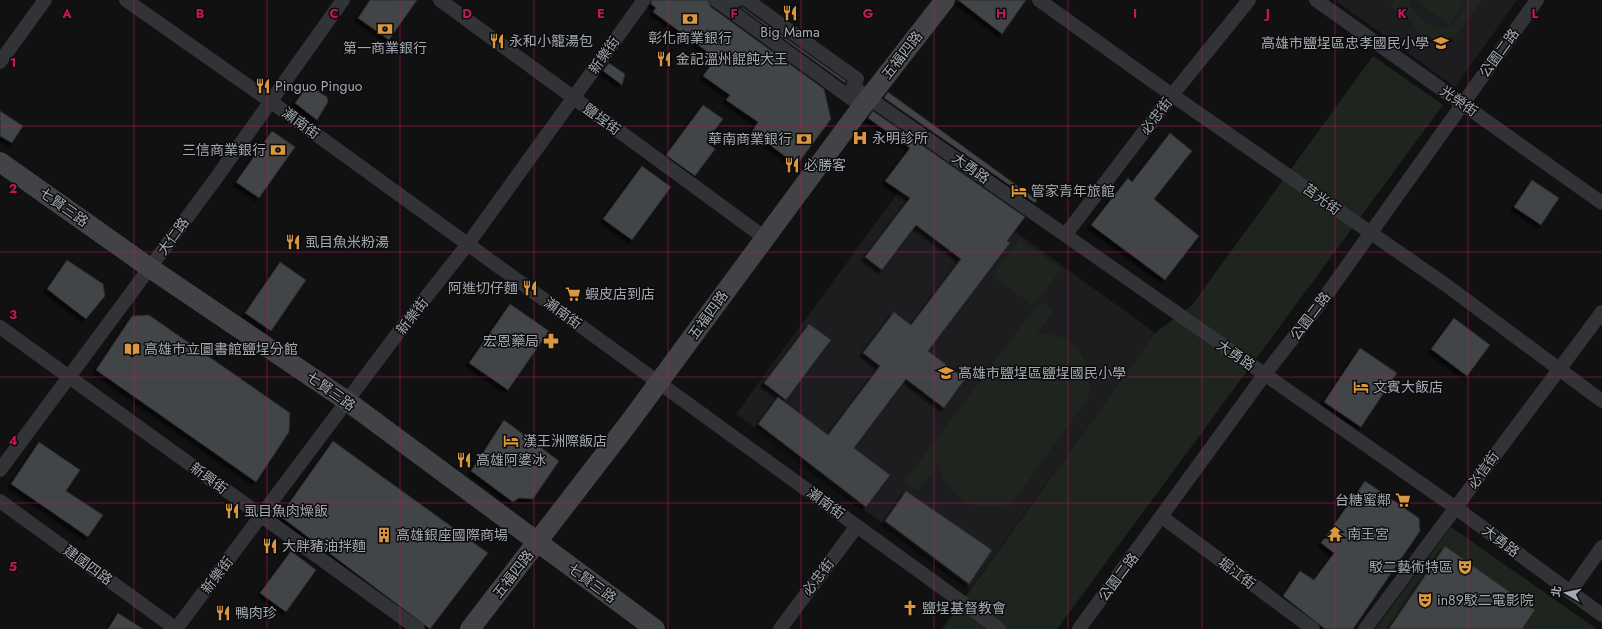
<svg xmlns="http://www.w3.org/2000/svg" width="1602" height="629" font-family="Jost,'Noto Sans TC',sans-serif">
<defs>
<filter id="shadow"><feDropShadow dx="-3.5" dy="3.5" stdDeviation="1" flood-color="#0009"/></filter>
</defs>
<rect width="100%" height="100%" fill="#111112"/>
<!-- built -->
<g fill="#1d1d1f">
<path d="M1335,0H1517L1455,87Z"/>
<path d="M908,179L947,182L1155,333L970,589L736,414Z"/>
</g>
<!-- green -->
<g fill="#1e241e">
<path d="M1394,0H1410C1413,16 1439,37 1453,24C1460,17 1465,7 1470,0H1482L1457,35L1439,39L1421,36L1405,14L1403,3L1397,12L1390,5Z"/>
<path d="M1416,0H1464L1466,1L1449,25Z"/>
<path d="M1373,56L1443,105L1057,629H942L1155,333L1192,305Z"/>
<path d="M1020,239L1061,269L1033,306L992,276Z"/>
<path d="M1040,301L1054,311L1037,334C1075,331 1097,365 1087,400L1011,504C972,513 951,502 938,464L918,491L904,482Z"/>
<path d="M1451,527L1587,622L1597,629H1375Z"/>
</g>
<!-- building -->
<g fill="#434447" stroke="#2b2b2e" filter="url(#shadow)">
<path d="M370,0H417L389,40L358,18Z"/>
<path d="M652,0H708L711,7L824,89L831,119L797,165L752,132L758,122L726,100L730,95L703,76L716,58L653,12L656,8L651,4Z"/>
<path d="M958,0H1026L1002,34Z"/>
<path d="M742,7L846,81L845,83L741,8Z"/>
<path d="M609,63L625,74L622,85L603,71Z"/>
<path d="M308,85L327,97L328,102L317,120L295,103Z"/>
<path d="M888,92L1037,200L1035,203L884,98Z"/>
<path d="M703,105L723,119L706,142L715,149L695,176L666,155Z"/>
<path d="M0,111L23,126L12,143L0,136Z"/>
<path d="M873,111L1025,217L1007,241L1010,243L928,351L965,379L944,408L906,379L854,448L890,475L866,507L758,424L778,397L828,435L880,366L863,353L894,312L911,325L961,259L916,225L882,270L865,257L910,198L885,181L910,148L868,118Z"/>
<path d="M272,131L295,147L259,198L236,182Z"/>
<path d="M1170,133L1192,151L1154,199L1199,236L1165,280L1091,225L1128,178L1132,182Z"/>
<path d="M642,166L671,187L632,240L603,219Z"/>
<path d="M1532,180L1559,198L1541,225L1514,207Z"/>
<path d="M67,260L103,284L105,296L86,319L47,289Z"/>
<path d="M280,262L306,280L271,331L245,313Z"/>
<path d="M510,304L549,331L508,390L469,363Z"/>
<path d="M149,315L290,413L289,432L256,482L96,370L132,316Z"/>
<path d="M1454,318L1490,345L1467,376L1431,349Z"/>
<path d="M809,324L831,340L786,400L764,383Z"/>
<path d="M1360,348L1397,373L1361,427L1324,402Z"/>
<path d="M504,420L559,461L533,499L519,498L513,502L471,471Z"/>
<path d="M333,441L488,553L430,629L280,516Z"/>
<path d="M39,442L80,470L66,491L103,515L88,537L11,484Z"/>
<path d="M1365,481L1419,518L1420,531L1353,629H1325L1283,596L1300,571L1314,580L1334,553L1321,543Z"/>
<path d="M906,491L992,550L969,584L885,521Z"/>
<path d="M1445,546L1535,610L1522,629H1389Z"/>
<path d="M291,551L316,570L286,612L260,593Z"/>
<path d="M118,613L143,629H108Z"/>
</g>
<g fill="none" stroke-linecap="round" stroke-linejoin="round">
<!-- street -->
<g stroke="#323337" stroke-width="14">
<path d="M126,0L270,101L999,629"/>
<path d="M440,0L765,238"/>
<path d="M716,0L852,99L869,98"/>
<path d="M734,0H737"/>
<path d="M747,0L857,79L853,86L869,98L1456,508L1602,615"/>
<path d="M1039,0L1172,95L1446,285L1602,401"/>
<path d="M1316,0L1602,203"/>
<path d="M0,62L45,0"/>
<path d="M1066,234L1172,95L1249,0"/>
<path d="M0,327L418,629"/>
<path d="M0,470L214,181L343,0"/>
<path d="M0,501L176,629"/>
<path d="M1162,517L1313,629"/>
<path d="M1570,592L1602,547"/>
<path d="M176,629L407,321L468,244L644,0"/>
<path d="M780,629L857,526"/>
<path d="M1079,629L1265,374L1322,301L1537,0"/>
<path d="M1365,629L1602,312"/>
</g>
<!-- secondary -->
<g stroke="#414346" stroke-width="20">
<path d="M0,162L150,268L347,401L655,629"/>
<path d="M470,629L628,424L858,112L945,0"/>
</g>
</g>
<!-- grid -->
<path fill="none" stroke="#c2185b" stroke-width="1" stroke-opacity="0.55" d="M134,0V629M267,0V629M400,0V629M534,0V629M668,0V629M801,0V629M934,0V629M1068,0V629M1202,0V629M1335,0V629M1468,0V629M0,126H1602M0,252H1602M0,377H1602M0,503H1602"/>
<!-- icons -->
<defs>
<g id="restaurant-bare" transform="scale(1.2)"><path d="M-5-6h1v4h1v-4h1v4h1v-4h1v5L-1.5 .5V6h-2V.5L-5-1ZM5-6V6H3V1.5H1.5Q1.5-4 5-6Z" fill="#db9640" stroke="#0c0c0d" stroke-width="2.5" paint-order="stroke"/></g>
<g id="bank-bare" transform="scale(1.2)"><path d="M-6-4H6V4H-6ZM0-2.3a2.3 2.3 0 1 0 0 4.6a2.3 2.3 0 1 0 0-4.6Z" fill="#db9640" stroke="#0c0c0d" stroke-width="2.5" paint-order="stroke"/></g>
<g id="school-bare" transform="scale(1.2)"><path d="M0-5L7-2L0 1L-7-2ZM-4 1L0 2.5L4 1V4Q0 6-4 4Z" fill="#db9640" stroke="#0c0c0d" stroke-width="2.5" paint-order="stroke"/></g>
<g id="hospital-bare" transform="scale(1.2)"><path d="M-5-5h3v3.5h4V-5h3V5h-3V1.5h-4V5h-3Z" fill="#db9640" stroke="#0c0c0d" stroke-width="2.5" paint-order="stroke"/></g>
<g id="hotel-bare" transform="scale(1.2)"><path d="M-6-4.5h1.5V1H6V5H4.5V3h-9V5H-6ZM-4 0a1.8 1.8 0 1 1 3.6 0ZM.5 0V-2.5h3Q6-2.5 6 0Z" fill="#db9640" stroke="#0c0c0d" stroke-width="2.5" paint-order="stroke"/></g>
<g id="supermarket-bare" transform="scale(1.2)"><path d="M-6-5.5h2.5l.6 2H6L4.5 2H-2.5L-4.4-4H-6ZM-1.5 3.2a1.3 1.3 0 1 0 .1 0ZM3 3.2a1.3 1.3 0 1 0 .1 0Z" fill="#db9640" stroke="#0c0c0d" stroke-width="2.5" paint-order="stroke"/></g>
<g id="pharmacy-bare" transform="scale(1.2)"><path d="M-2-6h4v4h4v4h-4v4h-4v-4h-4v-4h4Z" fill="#db9640" stroke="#0c0c0d" stroke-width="2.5" paint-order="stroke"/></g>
<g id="library-bare" transform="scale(1.2)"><path d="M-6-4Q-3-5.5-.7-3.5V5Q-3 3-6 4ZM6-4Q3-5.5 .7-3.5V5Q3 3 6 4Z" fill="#db9640" stroke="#0c0c0d" stroke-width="2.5" paint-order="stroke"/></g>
<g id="temple-bare" transform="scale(1.2)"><path d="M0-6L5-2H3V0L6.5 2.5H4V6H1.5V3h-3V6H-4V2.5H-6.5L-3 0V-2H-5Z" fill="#db9640" stroke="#0c0c0d" stroke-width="2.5" paint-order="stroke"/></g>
<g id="building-bare" transform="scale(1.2)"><path d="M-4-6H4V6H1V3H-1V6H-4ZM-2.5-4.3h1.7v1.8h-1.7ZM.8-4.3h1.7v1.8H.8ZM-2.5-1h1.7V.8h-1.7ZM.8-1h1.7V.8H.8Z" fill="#db9640" stroke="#0c0c0d" stroke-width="2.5" paint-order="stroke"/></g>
<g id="theatre-bare" transform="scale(1.2)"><path d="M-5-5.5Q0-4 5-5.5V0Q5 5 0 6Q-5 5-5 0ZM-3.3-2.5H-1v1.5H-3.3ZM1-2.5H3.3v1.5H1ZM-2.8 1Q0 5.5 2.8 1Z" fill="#db9640" stroke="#0c0c0d" stroke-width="2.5" paint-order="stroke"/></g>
<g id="church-bare" transform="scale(1.2)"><path d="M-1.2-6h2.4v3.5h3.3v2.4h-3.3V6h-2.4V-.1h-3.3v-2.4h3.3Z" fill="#db9640" stroke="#0c0c0d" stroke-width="2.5" paint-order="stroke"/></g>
</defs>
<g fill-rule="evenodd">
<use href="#restaurant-bare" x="790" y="13"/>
<use href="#bank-bare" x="690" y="19"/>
<use href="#bank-bare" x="385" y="29"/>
<use href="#restaurant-bare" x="497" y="41"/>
<use href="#school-bare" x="1441" y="43"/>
<use href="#restaurant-bare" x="664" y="59"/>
<use href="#restaurant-bare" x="263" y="86"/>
<use href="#hospital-bare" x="860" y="138"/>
<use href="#bank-bare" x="804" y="139"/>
<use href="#bank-bare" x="278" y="150"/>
<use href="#restaurant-bare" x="792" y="165"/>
<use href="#hotel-bare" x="1019" y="191"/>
<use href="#restaurant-bare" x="293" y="242"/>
<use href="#restaurant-bare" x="530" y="288"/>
<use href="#supermarket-bare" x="573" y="294"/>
<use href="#pharmacy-bare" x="551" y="341"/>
<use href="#library-bare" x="132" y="349"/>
<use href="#school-bare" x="946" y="373"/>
<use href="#hotel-bare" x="1361" y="387"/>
<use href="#hotel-bare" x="511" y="441"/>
<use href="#restaurant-bare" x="464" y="460"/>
<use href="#supermarket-bare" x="1403" y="500"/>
<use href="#restaurant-bare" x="232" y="511"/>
<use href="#temple-bare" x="1335" y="534"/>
<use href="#building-bare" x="384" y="535"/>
<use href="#restaurant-bare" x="270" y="546"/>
<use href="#theatre-bare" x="1465" y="567"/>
<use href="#theatre-bare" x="1425" y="600"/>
<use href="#church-bare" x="910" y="608"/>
<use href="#restaurant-bare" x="223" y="613"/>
</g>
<g text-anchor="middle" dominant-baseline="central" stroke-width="3" stroke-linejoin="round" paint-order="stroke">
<!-- poi labels -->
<g font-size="14" fill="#a4a9b1" stroke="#0c0c0d" text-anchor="start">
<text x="790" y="32" text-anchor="middle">Big Mama</text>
<text x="690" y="38" text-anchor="middle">彰化商業銀行</text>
<text x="509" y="41">永和小籠湯包</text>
<text x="1429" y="43" text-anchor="end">高雄市鹽埕區忠孝國民小學</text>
<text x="385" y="48" text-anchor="middle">第一商業銀行</text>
<text x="676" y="59">金記溫州餛飩大王</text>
<text x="275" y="86">Pinguo Pinguo</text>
<text x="872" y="138">永明診所</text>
<text x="792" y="139" text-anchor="end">華南商業銀行</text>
<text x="266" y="150" text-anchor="end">三信商業銀行</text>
<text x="804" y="165">必勝客</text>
<text x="1031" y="191">管家青年旅館</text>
<text x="305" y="242">虱目魚米粉湯</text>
<text x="518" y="288" text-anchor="end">阿進切仔麵</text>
<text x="585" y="294">蝦皮店到店</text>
<text x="539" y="341" text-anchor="end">宏恩藥局</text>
<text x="144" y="349">高雄市立圖書館鹽埕分館</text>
<text x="958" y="373">高雄市鹽埕區鹽埕國民小學</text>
<text x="1373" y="387">文賓大飯店</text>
<text x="523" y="441">漢王洲際飯店</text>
<text x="476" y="460">高雄阿婆冰</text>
<text x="1391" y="500" text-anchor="end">台糖蜜鄰</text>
<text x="244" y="511">虱目魚肉燥飯</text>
<text x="1347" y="534">南王宮</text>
<text x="396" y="535">高雄銀座國際商場</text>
<text x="282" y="546">大胖豬油拌麵</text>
<text x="1453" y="567" text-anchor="end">駁二藝術特區</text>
<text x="1437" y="600">in89駁二電影院</text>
<text x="922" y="608">鹽埕基督教會</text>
<text x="235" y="613">鴨肉珍</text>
</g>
<!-- street labels -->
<g font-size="14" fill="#a4a9b1" stroke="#0c0c0d">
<text transform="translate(1499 53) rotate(-54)">公園二路</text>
<text transform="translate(604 55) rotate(-55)">新樂街</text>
<text transform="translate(902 55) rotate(-52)">五福四路</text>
<text transform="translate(1459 101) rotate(35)">光榮街</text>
<text transform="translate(1156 116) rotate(-53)">必忠街</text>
<text transform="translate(602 119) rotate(36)">鹽埕街</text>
<text transform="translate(301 123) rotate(36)">瀨南街</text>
<text transform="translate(971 168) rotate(35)">大勇路</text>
<text transform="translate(1322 199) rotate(36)">莒光街</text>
<text transform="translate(64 207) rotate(35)">七賢三路</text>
<text transform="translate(173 236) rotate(-54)">大仁路</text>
<text transform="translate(563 313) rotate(36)">瀨南街</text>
<text transform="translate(708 315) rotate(-54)">五福四路</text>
<text transform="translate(412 316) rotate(-52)">新樂街</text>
<text transform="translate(1310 316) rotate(-53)">公園二路</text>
<text transform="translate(1236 355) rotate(34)">大勇路</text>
<text transform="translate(331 391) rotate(35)">七賢三路</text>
<text transform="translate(1483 470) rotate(-54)">必信街</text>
<text transform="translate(209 478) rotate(36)">新興街</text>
<text transform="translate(826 503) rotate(36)">瀨南街</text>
<text transform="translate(1501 541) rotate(37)">大勇路</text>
<text transform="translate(88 565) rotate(36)">建國四路</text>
<text transform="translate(1237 573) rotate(37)">堀江街</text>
<text transform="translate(513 574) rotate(-52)">五福四路</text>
<text transform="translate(217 575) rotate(-53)">新樂街</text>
<text transform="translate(818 577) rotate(-53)">必忠街</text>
<text transform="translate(1118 577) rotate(-53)">公園二路</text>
<text transform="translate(592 583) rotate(36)">七賢三路</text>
</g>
</g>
<g font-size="13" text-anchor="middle" font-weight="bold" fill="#c2185b" stroke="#0c0c0d" stroke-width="3" stroke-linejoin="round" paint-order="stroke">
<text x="67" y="18">A</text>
<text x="200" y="18">B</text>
<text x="334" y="18">C</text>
<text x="467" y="18">D</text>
<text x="601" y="18">E</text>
<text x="734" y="18">F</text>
<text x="868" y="18">G</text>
<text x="1001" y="18">H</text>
<text x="1135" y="18">I</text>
<text x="1268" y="18">J</text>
<text x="1402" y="18">K</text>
<text x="1535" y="18">L</text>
<text x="13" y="67">1</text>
<text x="13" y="193">2</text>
<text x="13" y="319">3</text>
<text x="13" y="445">4</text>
<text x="13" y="571">5</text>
</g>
<!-- north arrow -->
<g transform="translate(1566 593) rotate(279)" stroke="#0c0c0d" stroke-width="3" paint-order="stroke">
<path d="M0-3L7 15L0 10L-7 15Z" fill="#a4a9b1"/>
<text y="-6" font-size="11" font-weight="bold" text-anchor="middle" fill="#a4a9b1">北</text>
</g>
</svg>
